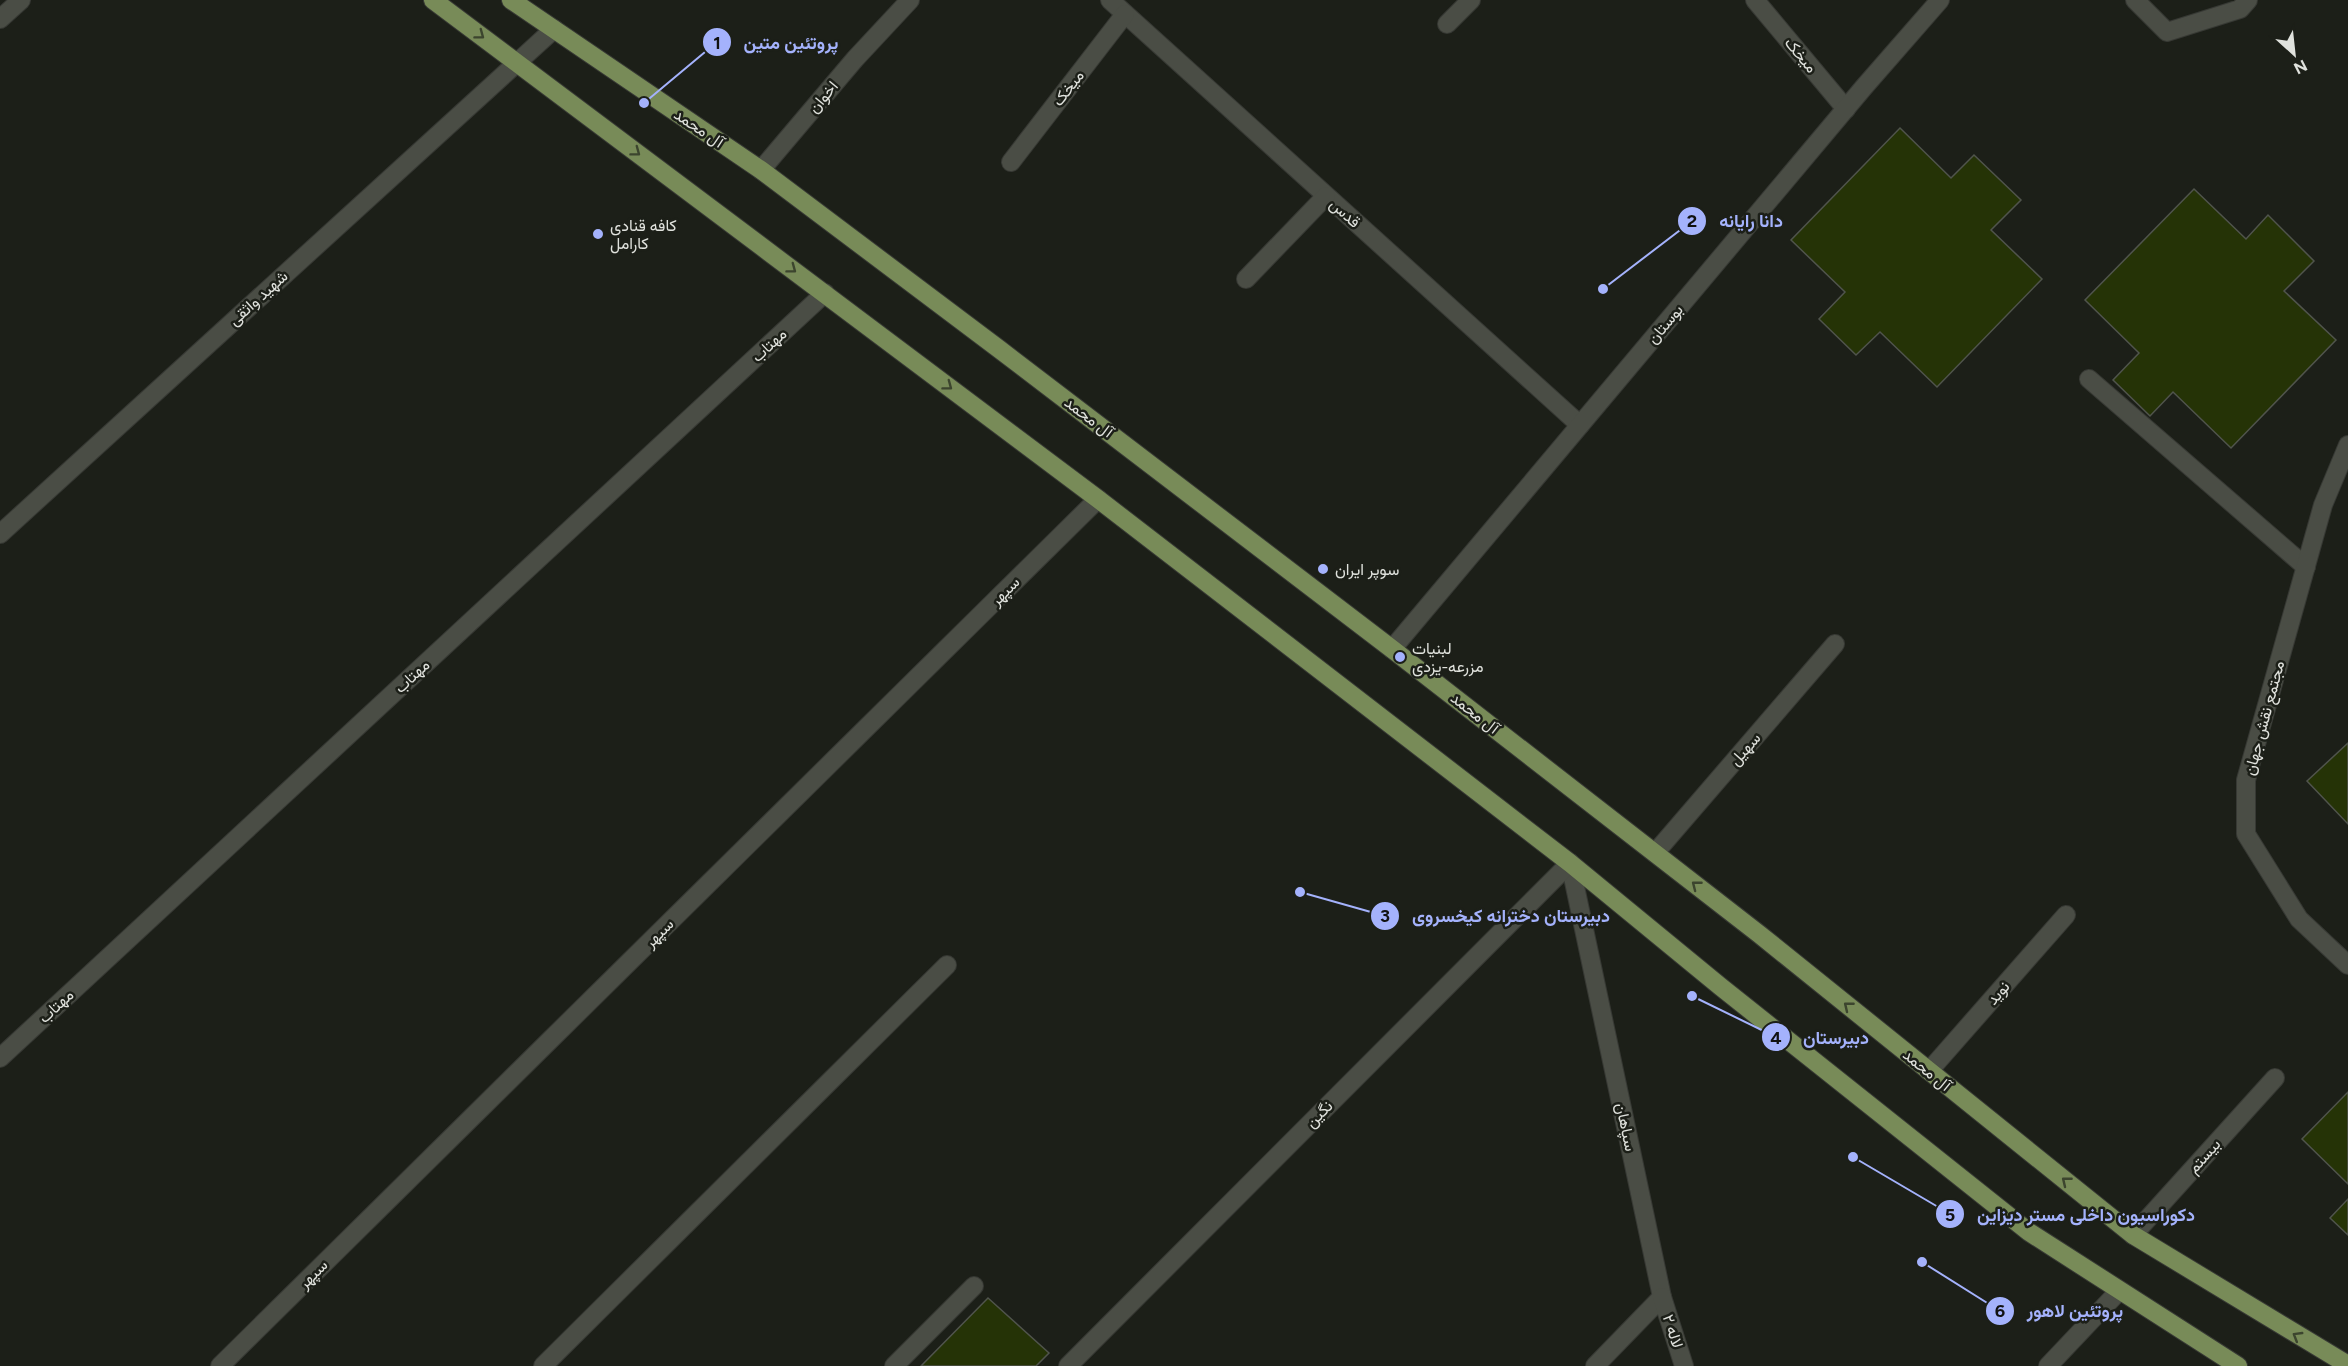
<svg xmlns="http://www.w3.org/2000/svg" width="2348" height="1366" font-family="Figtree,Vazirmatn,sans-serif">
<rect width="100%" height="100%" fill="#1c1f18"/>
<!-- building -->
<g fill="#253306" stroke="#50544c" stroke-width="1.5">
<path d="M1900,128L1951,178L1974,155L2021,200L1991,230L2042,279L1937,387L1880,332L1856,355L1819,319L1845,292L1791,240Z"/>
<path d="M2194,189L2246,239L2268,215L2314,261L2284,291L2336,340L2231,448L2173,392L2150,416L2113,380L2139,353L2085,300Z"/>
<path d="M2348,743V824L2307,781Z"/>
<path d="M2348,1092V1184L2302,1139Z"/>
<path d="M2348,1199V1235L2330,1218Z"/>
<path d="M988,1298L1049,1353L1036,1366H921Z"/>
</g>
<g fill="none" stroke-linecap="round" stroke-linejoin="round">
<!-- minor casing -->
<g stroke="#373934" stroke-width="20">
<g id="minor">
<path d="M1110,0L1580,425"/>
<path d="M1755,0L1846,109"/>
<path d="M2135,0L2167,32L2240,9L2248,0"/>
<path d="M0,19L21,0"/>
<path d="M1447,24L1471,0"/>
<path d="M1011,162L1125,14"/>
<path d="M761,170L855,59L910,0"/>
<path d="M1246,279L1326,196"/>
<path d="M2089,379L2306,567"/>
<path d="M2348,445L2323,505L2246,780V834L2299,919L2348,965"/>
<path d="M0,534L554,29"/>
<path d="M1392,649L1864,87L1940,0"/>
<path d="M1655,853L1835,644"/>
<path d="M1570,863L1662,1297L1595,1366"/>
<path d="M0,1058L825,293"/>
<path d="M1929,1071L2066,915"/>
<path d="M2133,1235L2275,1078"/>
<path d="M1662,1297L1684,1366"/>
<path d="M220,1366L1098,499"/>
<path d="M543,1366L947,965"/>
<path d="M894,1366L974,1286"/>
<path d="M1068,1366L1570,863"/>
<path d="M2048,1366L2119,1291"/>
</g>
</g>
<!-- major casing -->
<g stroke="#373934" stroke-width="20">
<g id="major">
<path d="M433,0L1098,499L1570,863L1721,987L2029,1232L2238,1366"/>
<path d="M511,0L761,170L999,349L1392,649L1759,934L2133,1235L2348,1365"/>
</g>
</g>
<!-- minor -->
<use href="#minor" stroke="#4a4d45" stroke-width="18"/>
<!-- major -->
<use href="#major" stroke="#788b58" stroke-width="18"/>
</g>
<!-- one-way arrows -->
<defs><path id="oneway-chevron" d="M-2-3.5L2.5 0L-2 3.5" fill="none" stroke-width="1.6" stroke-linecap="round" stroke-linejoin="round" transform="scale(1.5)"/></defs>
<g stroke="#3c452e">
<use href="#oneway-chevron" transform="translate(480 35) rotate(37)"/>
<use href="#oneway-chevron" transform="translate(636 152) rotate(37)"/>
<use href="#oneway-chevron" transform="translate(792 269) rotate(37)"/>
<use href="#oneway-chevron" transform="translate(948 386) rotate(37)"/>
<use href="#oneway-chevron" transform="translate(1696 885) rotate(-142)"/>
<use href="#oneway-chevron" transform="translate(1848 1006) rotate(-141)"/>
<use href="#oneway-chevron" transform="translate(2066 1181) rotate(-141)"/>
<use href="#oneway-chevron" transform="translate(2297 1336) rotate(-149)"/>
</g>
<!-- markers -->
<g fill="#a4b2fc" stroke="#1c1f18" stroke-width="2">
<circle cx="598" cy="234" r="6"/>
<circle cx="1323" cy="569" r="6"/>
<circle cx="1400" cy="657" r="6"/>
</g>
<g text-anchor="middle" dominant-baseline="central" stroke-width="5" stroke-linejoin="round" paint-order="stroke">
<!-- street labels -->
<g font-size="16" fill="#e0e2dd" stroke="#1c1f18">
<text transform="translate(1801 55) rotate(50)">میخک</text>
<text transform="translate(1068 88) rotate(-52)">میخک</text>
<text transform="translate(823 97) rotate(-50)">اخوان</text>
<text transform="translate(699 128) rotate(34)">آل محمد</text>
<text transform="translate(1345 213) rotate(42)">قدس</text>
<text transform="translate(258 298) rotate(-42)">شهید واثقی</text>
<text transform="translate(1665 324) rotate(-50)">بوستان</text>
<text transform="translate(769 345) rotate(-43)">مهتاب</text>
<text transform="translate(1089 417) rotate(37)">آل محمد</text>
<text transform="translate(1005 591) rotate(-45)">سپهر</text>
<text transform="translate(412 676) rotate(-43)">مهتاب</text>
<text transform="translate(1475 713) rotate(38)">آل محمد</text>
<text transform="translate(2264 718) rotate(-75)">مجتمع نقش جهان</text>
<text transform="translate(1745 749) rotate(-49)">سهیل</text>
<text transform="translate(659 933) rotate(-45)">سپهر</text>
<text transform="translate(1998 993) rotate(-49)">نوید</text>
<text transform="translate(56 1006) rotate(-43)">مهتاب</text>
<text transform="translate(1927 1070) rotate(39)">آل محمد</text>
<text transform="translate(1319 1114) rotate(-45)">نگین</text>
<text transform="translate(1626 1127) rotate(78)">سپاهان</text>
<text transform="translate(2204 1156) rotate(-48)">بیستم</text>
<text transform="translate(313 1274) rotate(-45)">سپهر</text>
<text transform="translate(1673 1331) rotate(72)">لاله ۲</text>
</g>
<!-- poi labels -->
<g font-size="16" fill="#e0e2dd" stroke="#1c1f18" text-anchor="start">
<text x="610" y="225">کافه قنادی<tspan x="610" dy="18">کارامل</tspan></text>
<text x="1335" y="569">سوپر ایران</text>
<text x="1412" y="648">لبنیات<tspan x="1412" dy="18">مزرعه-یزدی</tspan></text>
</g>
</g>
<!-- callouts -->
<path fill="none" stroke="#a4b2fc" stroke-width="2" d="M644 103L717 42M1603 289L1692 221M1300 892L1385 916M1692 996L1776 1037M1853 1157L1950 1214M1922 1262L2000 1311"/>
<g fill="#a4b2fc" stroke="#1c1f18" stroke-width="2">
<circle cx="644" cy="103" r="6"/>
<circle cx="1603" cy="289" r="6"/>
<circle cx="1300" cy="892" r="6"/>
<circle cx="1692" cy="996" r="6"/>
<circle cx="1853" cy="1157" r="6"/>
<circle cx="1922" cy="1262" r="6"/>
<circle cx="717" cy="42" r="15"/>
<circle cx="1692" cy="221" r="15"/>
<circle cx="1385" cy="916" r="15"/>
<circle cx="1776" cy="1037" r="15"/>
<circle cx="1950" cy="1214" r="15"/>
<circle cx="2000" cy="1311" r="15"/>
</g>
<g font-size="18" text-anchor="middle" font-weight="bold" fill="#111">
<text x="717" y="49">1</text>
<text x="1692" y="227">2</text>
<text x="1385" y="922">3</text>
<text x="1776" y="1044">4</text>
<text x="1950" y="1221">5</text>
<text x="2000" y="1317">6</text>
</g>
<g font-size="18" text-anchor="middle" font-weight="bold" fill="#a4b2fc" stroke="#1c1f18" stroke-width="5" stroke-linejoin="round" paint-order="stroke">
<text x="791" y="49">پروتئین متین</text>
<text x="1751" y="227">دانا رایانه</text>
<text x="1511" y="922">دبیرستان دخترانه کیخسروی</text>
<text x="1836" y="1044">دبیرستان</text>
<text x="2086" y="1221">دکوراسیون داخلی مستر دیزاین</text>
<text x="2075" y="1317">پروتئین لاهور</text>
</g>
<!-- north arrow -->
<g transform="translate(2294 54) rotate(153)" stroke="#1c1f18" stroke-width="4.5" paint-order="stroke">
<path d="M0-4.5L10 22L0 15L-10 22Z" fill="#e0e2dd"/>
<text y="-9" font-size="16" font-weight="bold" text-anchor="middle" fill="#e0e2dd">N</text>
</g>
</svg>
